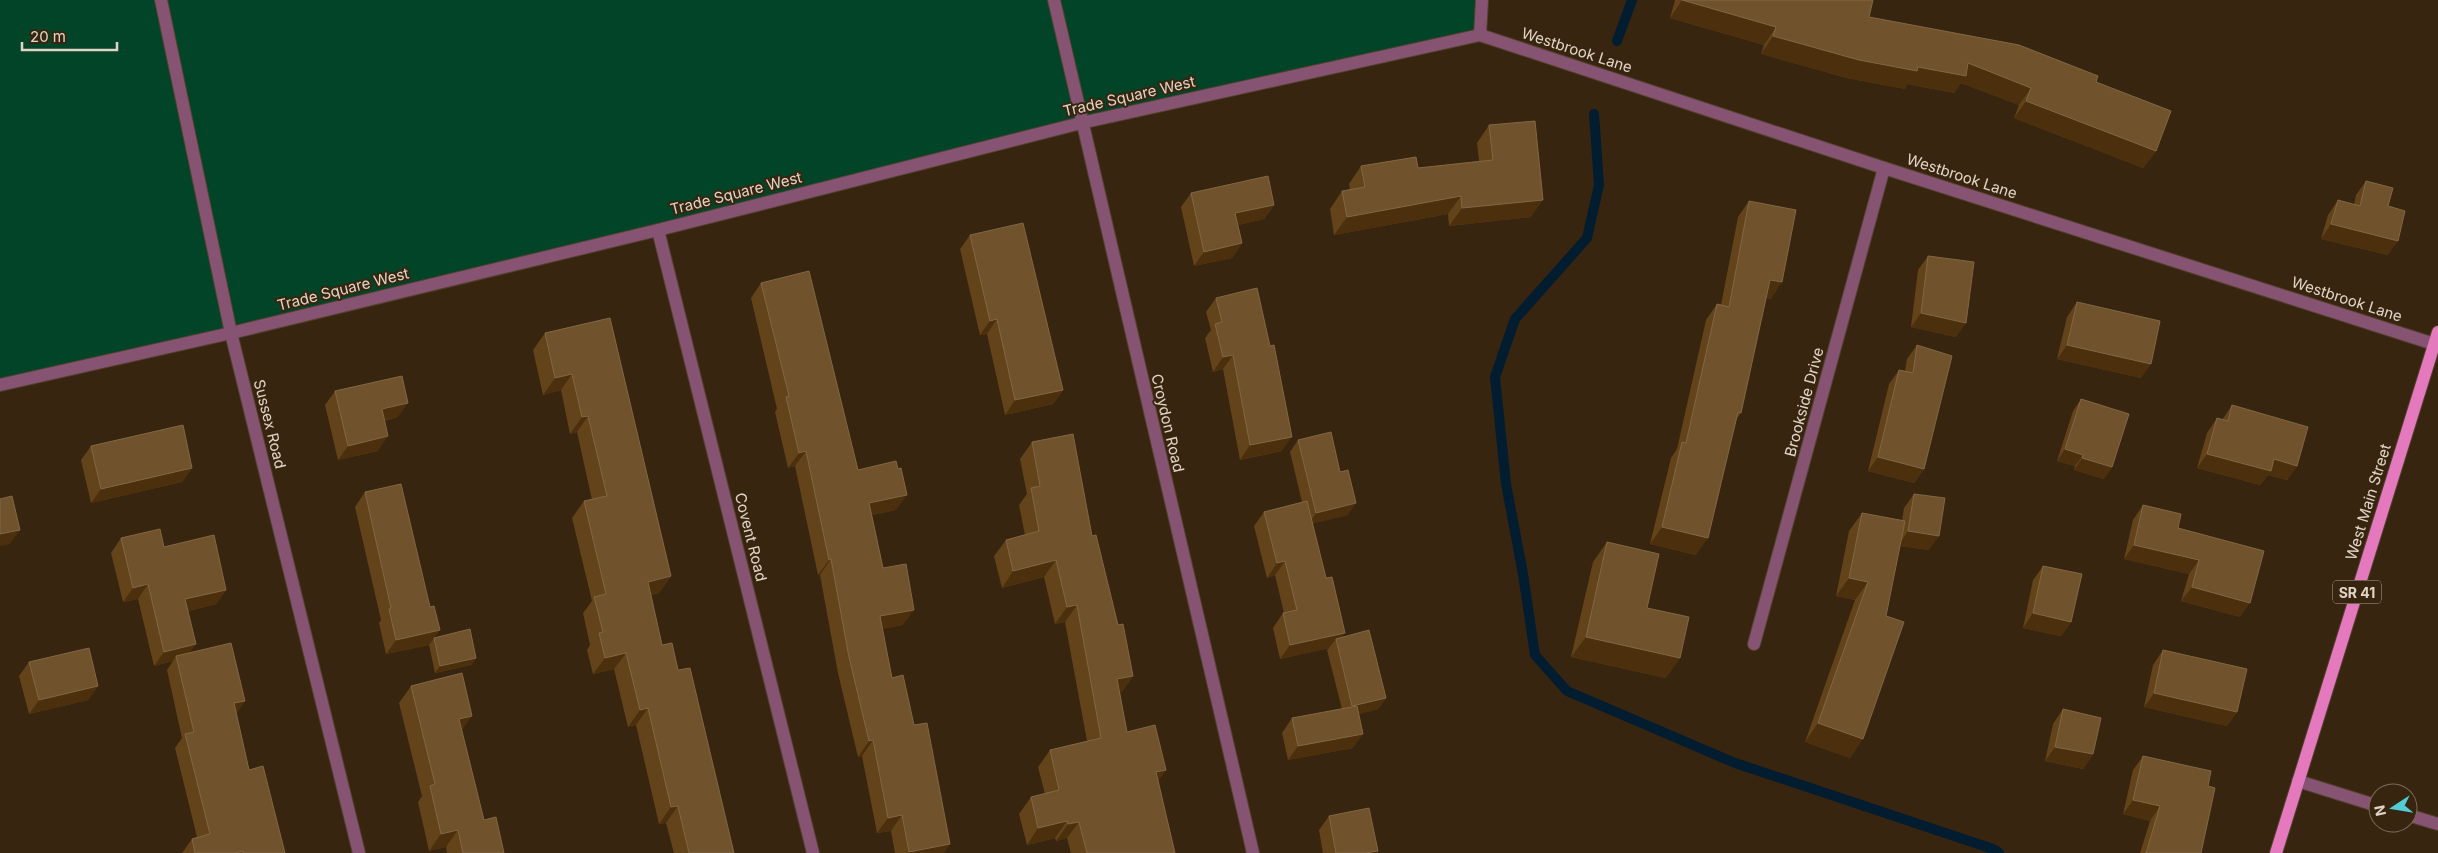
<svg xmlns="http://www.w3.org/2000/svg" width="2438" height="853" font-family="Inter,sans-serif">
<rect width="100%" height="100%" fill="#38250f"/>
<!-- green -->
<path fill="#024428" d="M0,0H1482L1480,35L1081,123L0,385Z"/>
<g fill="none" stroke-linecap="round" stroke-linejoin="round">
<!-- stream -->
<g stroke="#021d2f" stroke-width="10">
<path d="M1617,41L1632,0"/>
<path d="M1594,114L1599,185L1587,238L1515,319L1495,377L1506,484L1523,574L1535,655L1567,691L1735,763L1993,849L1999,853"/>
</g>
<!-- minor casing -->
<g stroke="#53412d" stroke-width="14">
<g id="minor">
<path d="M161,0L231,333L359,853"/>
<path d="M1054,0L1253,853"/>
<path d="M1480,35L1884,168L2434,344"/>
<path d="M1480,35L1482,0"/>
<path d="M658,230L813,853"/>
<path d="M0,385L231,333L658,230L1081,123L1480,35"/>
<path d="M1754,644L1884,168"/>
<path d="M2298,781L2378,806"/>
<path d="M2408,815L2438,824"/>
</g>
</g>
<!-- major casing -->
<g stroke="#53412d" stroke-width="14">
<path id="major" d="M2276,853L2438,332"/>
</g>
<!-- minor -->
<use href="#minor" stroke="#875373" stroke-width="12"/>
<!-- major -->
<use href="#major" stroke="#e47abd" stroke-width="12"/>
</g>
<!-- wall -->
<g fill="#63431a">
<path d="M1675,0H1873L1869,17L2096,82L2156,151L2143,168L2014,118L2019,105L1961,83L1954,93L1907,84L1905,89L1847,78L1761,54L1764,45L1670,18Z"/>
<path d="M1489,125L1531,217L1449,226L1448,214L1334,235L1330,209L1342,191L1350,190L1349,184L1361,166L1418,168L1479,161L1477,143Z"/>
<path d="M2366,181L2388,206V255L2321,239L2328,215L2338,200L2354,205L2356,195Z"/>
<path d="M1191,193L1274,205L1264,219L1238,225L1242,243L1232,258L1194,266L1181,207Z"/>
<path d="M1749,201L1771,299L1766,298L1741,413L1737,418L1696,555L1650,544L1671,458L1677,449L1706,320L1717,304L1721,305L1738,217Z"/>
<path d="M970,235L1063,390L1053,404L1005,415L987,334L980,335L960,249Z"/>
<path d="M1928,256L1956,337L1911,327L1918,270Z"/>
<path d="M761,283L858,470L896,510L872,515L883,568L903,625L882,629L892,678L914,725L944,853H895L891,831L877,833L862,756L858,757L838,673L820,575H818L795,466L788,468L775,412L777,409L751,298Z"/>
<path d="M1216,298L1282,451L1240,460L1223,369L1213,372L1205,338L1211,330L1206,312Z"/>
<path d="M2077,302L2141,378L2057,359L2067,317Z"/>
<path d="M610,318L671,576L659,593L651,595L662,645L678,670L734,853H674L666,823L659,824L636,725L628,727L614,669L593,674L587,650L590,645L583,613L592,601L572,518L584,501L592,500L577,432L570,434L561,390L543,395L533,350L545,333Z"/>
<path d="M1917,345L1924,469L1914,483L1868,471L1889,384L1899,370L1905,371L1907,359Z"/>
<path d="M335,391L398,417L384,421L378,451L338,460L325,405Z"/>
<path d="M2081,399L2112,467L2104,479L2074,470L2075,466L2057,461L2073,411Z"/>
<path d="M2232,405L2297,466L2287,480L2268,475L2260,485L2197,468L2207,433L2217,418L2222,420Z"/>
<path d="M1298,440L1348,515L1312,523L1342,637L1386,698L1378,709L1359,714L1353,748L1288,760L1282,733L1292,718L1342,709L1327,650L1329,648L1280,659L1273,628L1283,613H1284L1275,575L1267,578L1254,526L1264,512L1302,502L1290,452Z"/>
<path d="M1032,442L1092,536L1133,676L1121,693H1120L1127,732L1166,770L1158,781L1175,853H1071L1067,838L1056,841L1055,838L1027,845L1019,814L1031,797L1045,794L1038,767L1050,750L1087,741L1065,622L1055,624L1044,577L1002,588L994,556L1006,540L1025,535L1019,505L1027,494L1020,459Z"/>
<path d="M91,446L192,468L182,482L91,503L81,460Z"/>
<path d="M365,492L434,637L476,658L471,665L435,673L429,645L386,654L379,623L381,620L355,507Z"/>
<path d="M1914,494L1929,550L1900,546L1850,758L1805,742L1855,600L1836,596L1849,531L1862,513L1902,521L1904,508Z"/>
<path d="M2143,505L2178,528L2240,617L2181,601L2189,574L2124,559L2133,520Z"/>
<path d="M121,538L164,547L226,590L216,604L188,611L196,644L189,653L245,701L236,713L249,770L285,853H182L192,839L197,837L175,748L182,738L167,670L173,661L154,666L138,599L123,602L111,553Z"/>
<path d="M1607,542L1666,678L1571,657L1593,562Z"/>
<path d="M2043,566L2071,622L2061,636L2023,628L2033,580Z"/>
<path d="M2163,650L2237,712L2227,726L2144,707L2153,665Z"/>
<path d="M29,662L98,686L88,700L29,714L19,676Z"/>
<path d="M411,686L462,731L484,820L504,853H447L446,847L429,851L418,802L422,796L399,703Z"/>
<path d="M2063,709L2093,754L2083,769L2045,761L2053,724Z"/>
<path d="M2143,756L2208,786L2201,853H2140L2150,821L2123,814L2133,770Z"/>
<path d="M1329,816L1376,853H1323L1319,830Z"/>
</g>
<!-- shaded-wall -->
<g fill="#4c300e">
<path d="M1682,0L1776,27L1764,45L1670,18Z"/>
<path d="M1773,36L1918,67L1968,63L2031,88L2019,105L1961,83L1954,93L1907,84L1905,89L1847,78L1761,54Z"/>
<path d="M2026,101L2156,151L2143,168L2014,118Z"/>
<path d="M1461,196L1448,214L1334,235L1347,217Z"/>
<path d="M1543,200L1531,217L1449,226L1462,208Z"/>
<path d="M1274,205L1264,219L1225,228L1235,213Z"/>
<path d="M2331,224L2398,241L2388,255L2321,239Z"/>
<path d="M1242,243L1232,258L1194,266L1204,252Z"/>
<path d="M1770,280L1782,282L1771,299L1758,296Z"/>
<path d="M1921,313L1966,323L1956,337L1911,327Z"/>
<path d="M997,319L987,334L980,335L990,321Z"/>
<path d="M2067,345L2151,364L2141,378L2057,359Z"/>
<path d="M1233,355L1223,369L1213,372L1223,357Z"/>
<path d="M572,374L561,390L543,395L555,378Z"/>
<path d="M1063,390L1053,404L1005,415L1015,400Z"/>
<path d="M408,403L398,417L372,423L382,409Z"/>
<path d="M588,416L577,432L570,434L582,417Z"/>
<path d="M388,436L378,451L338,460L348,446Z"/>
<path d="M1292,437L1282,451L1240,460L1250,445Z"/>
<path d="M2065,449L2083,455L2075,466L2057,461Z"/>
<path d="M806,451L795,466L788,468L799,453Z"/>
<path d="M2207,454L2274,459L2297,466L2287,480L2268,475L2260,485L2197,468Z"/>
<path d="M1878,457L1924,469L1914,483L1868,471Z"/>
<path d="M2082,458L2112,467L2104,479L2074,470Z"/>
<path d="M192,468L182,482L91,503L101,489Z"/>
<path d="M907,495L896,510L858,518L869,503Z"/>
<path d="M1356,503L1348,515L1308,525L1316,513Z"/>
<path d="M1662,527L1708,538L1696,555L1650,544Z"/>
<path d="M20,530L10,544L0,546V534Z"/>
<path d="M1908,531L1939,536L1929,550L1898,546Z"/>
<path d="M2134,545L2199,560L2189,574L2124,559Z"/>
<path d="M831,559L820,575H818L829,560Z"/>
<path d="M1056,560L1044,577L1002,588L1013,571Z"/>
<path d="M1285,561L1275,575L1267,578L1277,563Z"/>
<path d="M671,576L659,593L636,599L648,582Z"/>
<path d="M1849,578L1868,582L1855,600L1836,596Z"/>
<path d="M148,584L138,599L123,602L133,588Z"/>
<path d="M2192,587L2250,603L2240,617L2181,601Z"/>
<path d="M226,590L216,604L175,614L185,599Z"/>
<path d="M1077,605L1065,622L1055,624L1067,607Z"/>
<path d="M914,610L903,625L869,632L880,616Z"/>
<path d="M2033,613L2071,622L2061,636L2023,628Z"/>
<path d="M440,630L429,645L386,654L396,640Z"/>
<path d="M1345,633L1337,645L1336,639L1329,648L1280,659L1290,645Z"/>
<path d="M1586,637L1680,658L1666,678L1571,657Z"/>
<path d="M196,644L186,658L176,656L173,661L154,666L164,652Z"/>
<path d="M626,653L614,669L593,674L605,658Z"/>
<path d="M476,658L471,665L435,673L440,666Z"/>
<path d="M1133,676L1121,693L1106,696L1117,679Z"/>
<path d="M98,686L88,700L29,714L39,700Z"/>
<path d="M2154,693L2237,712L2227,726L2144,707Z"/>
<path d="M1386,698L1378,709L1344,718L1352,706Z"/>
<path d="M245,701L235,714L234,703Z"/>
<path d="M648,708L636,725L628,727L640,710Z"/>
<path d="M472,716L461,732L459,719Z"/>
<path d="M1818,723L1863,739L1850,758L1805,742Z"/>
<path d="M1363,734L1353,748L1288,760L1298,746Z"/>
<path d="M873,740L862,756L858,757L869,741Z"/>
<path d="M2055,747L2093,754L2083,769L2045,761Z"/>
<path d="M1166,770L1154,787L1156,772Z"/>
<path d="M2133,800L2160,806L2150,821L2123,814Z"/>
<path d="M678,806L666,823L659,824L671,807Z"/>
<path d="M902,815L891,831L877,833L888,818Z"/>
<path d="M1067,821L1055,838L1027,845L1038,828Z"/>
<path d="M1079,822L1067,838L1056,841L1068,824Z"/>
<path d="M458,830L446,847L429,851L441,834Z"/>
<path d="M950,844L944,853H908L909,852Z"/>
<path d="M1378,851L1376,853H1365Z"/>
</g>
<!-- building -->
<g fill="#70532d" stroke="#826745">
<path d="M1682,0H1873L1869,17L2019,45L2098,76L2096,82L2171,111L2156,151L2026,101L2031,88L1968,63L1966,76L1918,67L1917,71L1859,60L1773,36L1776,27Z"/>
<path d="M1535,121L1543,200L1462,208L1461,196L1347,217L1342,191L1365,187L1361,166L1416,157L1418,168L1493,160L1489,125Z"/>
<path d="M1268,176L1274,205L1235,213L1242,243L1204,252L1191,193Z"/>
<path d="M2366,181L2393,188L2388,206L2405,211L2398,241L2331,224L2338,200L2360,206Z"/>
<path d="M1749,201L1796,210L1782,282L1770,280L1741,413L1738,412L1708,538L1662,527L1682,442L1686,443L1717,304L1729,307Z"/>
<path d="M1023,223L1063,390L1015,400L997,319L990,321L970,235Z"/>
<path d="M1928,256L1974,262L1966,323L1921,313Z"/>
<path d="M809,271L858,470L896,461L898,469L901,468L907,495L869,503L883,568L906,564L914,610L880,616L892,678L903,675L914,725L927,723L950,844L909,852L902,815L888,818L873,740L869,741L849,657L831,559L829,560L806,451L799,453L786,397L789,396L761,283Z"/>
<path d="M1257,288L1270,346L1274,345L1292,437L1250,445L1233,355L1223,357L1215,324L1222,322L1216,298Z"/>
<path d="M2077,302L2160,321L2151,364L2067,345Z"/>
<path d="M610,318L671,576L648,582L662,645L672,643L678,670L690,668L734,853H689L678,806L671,807L648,708L640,710L626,653L605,658L599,633L603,632L594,597L606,594L584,501L607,496L588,416L582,417L572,374L555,378L545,333Z"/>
<path d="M1917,345L1952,356L1924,469L1878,457L1899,370L1913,373Z"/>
<path d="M402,376L408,403L382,409L388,436L348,446L335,391Z"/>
<path d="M2081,399L2129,414L2112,467L2082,458L2083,455L2065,449Z"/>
<path d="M2232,405L2308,427L2297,466L2274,459L2271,471L2207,454L2217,418L2228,421Z"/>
<path d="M183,425L192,468L101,489L91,446Z"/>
<path d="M1331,432L1340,472L1348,470L1356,503L1316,513L1298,440Z"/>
<path d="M1073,434L1092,536L1096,535L1118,625L1123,624L1133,676L1117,679L1127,732L1155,725L1166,770L1156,772L1175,853H1087L1079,822L1068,824L1067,821L1038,828L1031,797L1059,790L1050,750L1101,738L1077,605L1067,607L1056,560L1013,571L1006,540L1039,531L1031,488L1040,486L1032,442Z"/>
<path d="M401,484L430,607L434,606L440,630L396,640L389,609L391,608L365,492Z"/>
<path d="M1914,494L1945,498L1939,536L1908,531Z"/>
<path d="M12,496L20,530L0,534V499Z"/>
<path d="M1307,501L1326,578L1332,577L1345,633L1290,645L1283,613L1297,610L1285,561L1277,563L1264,512Z"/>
<path d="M2143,505L2181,514L2178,528L2264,551L2250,603L2192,587L2199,560L2134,545Z"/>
<path d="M1862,513L1905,521L1886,616L1904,622L1863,739L1818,723L1868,582L1849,578Z"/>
<path d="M160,529L164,547L214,535L226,590L185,599L196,644L164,652L148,584L133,588L121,538Z"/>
<path d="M1607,542L1659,554L1647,608L1689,617L1680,658L1586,637Z"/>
<path d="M2043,566L2082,574L2071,622L2033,613Z"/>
<path d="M470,629L476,658L440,666L434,638Z"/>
<path d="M1369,630L1386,698L1352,706L1336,639Z"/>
<path d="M231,643L245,701L234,703L249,770L263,766L285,853H243V851L235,853H195L192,839L210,834L185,734L194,732L176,656Z"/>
<path d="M89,648L98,686L39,700L29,662Z"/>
<path d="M2163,650L2247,669L2237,712L2154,693Z"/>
<path d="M462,673L472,716L459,719L484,820L496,817L504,853H463L458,830L441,834L430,786L435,784L411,686Z"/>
<path d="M1357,706L1363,734L1298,746L1292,718Z"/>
<path d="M2063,709L2101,718L2093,754L2055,747Z"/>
<path d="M2143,756L2211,771L2208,786L2215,788L2201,853H2146L2160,806L2133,800Z"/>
<path d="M1369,808L1378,851L1365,853H1336L1329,816Z"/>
</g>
<g text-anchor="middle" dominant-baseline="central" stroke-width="4" stroke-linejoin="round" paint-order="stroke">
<!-- shield labels -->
<rect fill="#38250f" stroke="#aea090" stroke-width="1" x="2333" y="580.5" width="48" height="23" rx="4"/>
<g font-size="14" font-weight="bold" fill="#e1d5c8">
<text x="2357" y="592">SR 41</text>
</g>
<!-- street labels -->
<g font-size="15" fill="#e1d5c8" stroke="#38250f">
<text transform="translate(1577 50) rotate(18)">Westbrook Lane</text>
<text transform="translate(1129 96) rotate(-13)">Trade Square West</text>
<text transform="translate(1962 176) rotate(18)">Westbrook Lane</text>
<text transform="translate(736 193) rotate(-14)">Trade Square West</text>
<text transform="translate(343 289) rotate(-14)">Trade Square West</text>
<text transform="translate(2347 299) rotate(18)">Westbrook Lane</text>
<text transform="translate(1804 402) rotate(-75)">Brookside Drive</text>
<text transform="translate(1168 423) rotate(77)">Croydon Road</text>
<text transform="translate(270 424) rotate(76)">Sussex Road</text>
<text transform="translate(2368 502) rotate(-73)">West Main Street</text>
<text transform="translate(751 537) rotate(76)">Covent Road</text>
</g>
</g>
<!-- north arrow -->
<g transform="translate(2393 808) rotate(258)"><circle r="24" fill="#38250f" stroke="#7c6b59"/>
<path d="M0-4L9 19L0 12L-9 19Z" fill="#52ccd5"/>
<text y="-8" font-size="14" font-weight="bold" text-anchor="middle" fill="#e1d5c8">N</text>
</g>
<!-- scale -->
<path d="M22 42v8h95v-8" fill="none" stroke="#e1d5c8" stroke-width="2.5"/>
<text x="30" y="42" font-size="15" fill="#e1d5c8" stroke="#38250f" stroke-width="4" paint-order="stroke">20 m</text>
</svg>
